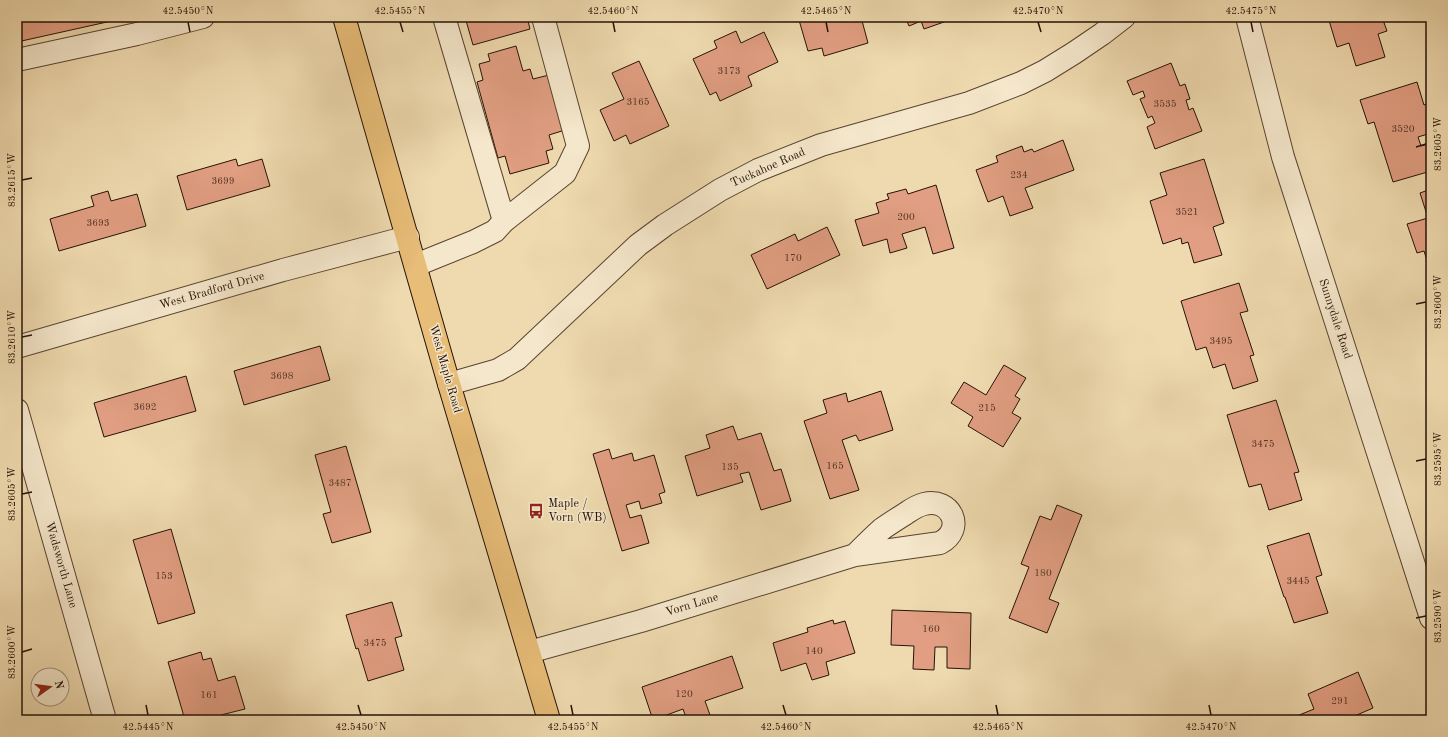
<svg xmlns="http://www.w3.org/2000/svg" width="1448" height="737" font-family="'Old Standard TT',serif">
<rect width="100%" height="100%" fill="#efdaaf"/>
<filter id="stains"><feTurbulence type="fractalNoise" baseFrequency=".005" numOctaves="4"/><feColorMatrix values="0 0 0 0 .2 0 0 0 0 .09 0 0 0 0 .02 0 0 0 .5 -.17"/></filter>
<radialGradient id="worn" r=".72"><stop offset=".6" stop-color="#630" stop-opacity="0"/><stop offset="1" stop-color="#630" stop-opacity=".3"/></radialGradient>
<!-- building -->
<g fill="#e19e82" stroke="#251206">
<path d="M17,17H147L126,22L125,18L17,42Z"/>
<path d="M465,17H527L530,29L473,45Z"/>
<path d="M812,17H861L868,43L824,56L822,48L808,51L799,20Z"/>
<path d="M905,17H942L944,22L924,29L921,21L909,26Z"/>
<path d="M1328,17H1382L1387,31L1378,34L1385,57L1356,66L1349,43L1337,47Z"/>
<path d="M736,31L741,43L764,32L778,62L748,76L752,86L720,101L716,92L710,95L693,59L717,48L714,41Z"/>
<path d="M516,46L523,71L530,69L533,79L549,75L565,130L549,135L553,149L546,151L549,163L510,174L505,156L498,158L477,82L483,80L479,64L490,61L488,54Z"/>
<path d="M639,61L669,126L630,144L626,135L614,141L600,110L624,99L612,73Z"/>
<path d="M1171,63L1180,86L1185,84L1190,99L1186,100L1189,110L1193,108L1202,131L1155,149L1147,127L1155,123L1152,116L1148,118L1140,99L1145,97L1143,91L1133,95L1127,81Z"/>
<path d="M1417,82L1424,105L1431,102V133L1418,137L1421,146L1431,143V171L1393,182L1374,122L1368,124L1360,100Z"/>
<path d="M1063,140L1074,170L1025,188L1033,208L1010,216L1003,196L988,202L976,170L998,162L996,156L1022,146L1024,152L1032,149L1034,152Z"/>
<path d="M236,159L238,166L262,159L270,186L187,210L177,176Z"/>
<path d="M1204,159L1224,223L1213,227L1222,255L1194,263L1188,242L1182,244L1181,238L1163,244L1150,201L1167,195L1160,173Z"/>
<path d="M936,185L954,248L933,254L925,227L902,234L907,248L890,253L887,239L863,246L855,220L879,213L876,203L889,199L887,194L906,189L908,194Z"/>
<path d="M1431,189V273L1424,251L1417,253L1407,224L1428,218L1420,193Z"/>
<path d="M108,191L111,201L137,194L146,226L59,251L50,219L94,206L91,196Z"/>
<path d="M827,227L840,255L767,289L751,255L795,234L798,241Z"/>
<path d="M1239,283L1248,311L1240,313L1254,355L1250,356L1258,381L1233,389L1225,364L1213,368L1206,347L1196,350L1181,301Z"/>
<path d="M320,346L330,380L244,405L234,371Z"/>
<path d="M1004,365L1026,378L1015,396L1020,399L1012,413L1021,418L1003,447L968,426L973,417L951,403L964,382L986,395Z"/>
<path d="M186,376L196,411L104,437L94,403Z"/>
<path d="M881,391L893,430L859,441L856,435L842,440L859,490L830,499L804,421L827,413L823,400L846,393L848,402Z"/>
<path d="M1276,400L1299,472L1294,473L1302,500L1269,510L1261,484L1249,487L1227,415Z"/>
<path d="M733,426L738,440L761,433L774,471L781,469L791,501L761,510L749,472L740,474L743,482L697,496L685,456L710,448L706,435Z"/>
<path d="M346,446L371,532L332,543L323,514L331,512L315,455Z"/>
<path d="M609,449L612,459L632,453L634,461L654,455L665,492L659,494L662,503L641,509L639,501L626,505L630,518L641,515L649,543L622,551L593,454Z"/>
<path d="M1057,505L1082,515L1049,599L1059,603L1047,633L1009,618L1029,567L1021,564L1040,516L1051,520Z"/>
<path d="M171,529L195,613L158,624L133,540Z"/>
<path d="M1309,533L1322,575L1316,577L1328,613L1294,623L1285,597H1284L1267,546Z"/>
<path d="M392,602L402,636L395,638L404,670L368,681L358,648L356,649L346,615Z"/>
<path d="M892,610L971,613L970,669L947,668V647H935L934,670L913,669L914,646L891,645Z"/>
<path d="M833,620L834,624L845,621L855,653L826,662L829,675L812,680L806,663L781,671L773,643L808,632L807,628Z"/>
<path d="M201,652L203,660L211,658L218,681L235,676L245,709L221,715L222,720H185L168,662Z"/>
<path d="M732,656L743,688L705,701L710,715L696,720H687L683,709L653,720L642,687Z"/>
<path d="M1358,672L1373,708L1350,718V720H1287L1314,709L1308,694Z"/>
</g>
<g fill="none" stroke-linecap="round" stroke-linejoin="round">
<!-- minor casing -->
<g stroke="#584430" stroke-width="24">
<g id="minor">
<path d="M444,17L504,221"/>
<path d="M1247,17L1283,157L1431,618"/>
<path d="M17,60L137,34L203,17"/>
<path d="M416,265L473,242L495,231L504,221L565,173L578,146L543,17"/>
<path d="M17,347L283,270L408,237"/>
<path d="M449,384L498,370L517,359L638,245L665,225L720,190L758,170L821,145L969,103L1021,83L1045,71L1074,53L1102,34L1124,17"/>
<path d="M17,410L105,720"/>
<path d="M529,652L641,621L855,555L940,543C966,529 951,497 924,504C916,506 911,510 905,514C897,519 889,524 882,529C873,537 864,546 855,555"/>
</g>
</g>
<!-- major casing -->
<g stroke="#251206" stroke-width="24">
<path id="major" d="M344,17L449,384L549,720"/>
</g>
<!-- minor -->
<use href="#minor" stroke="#f5e7cb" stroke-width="22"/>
<!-- major -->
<use href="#major" stroke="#e8bd78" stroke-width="22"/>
</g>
<!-- ticks -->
<path fill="none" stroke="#251206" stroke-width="1.5" d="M188,22L190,32M400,22L403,32M613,22L615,32M826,22L828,32M1038,22L1041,32M1251,22L1253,32M1416,147L1426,144M22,180L32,178M1416,304L1426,302M22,337L32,335M1416,461L1426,459M22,494L32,492M1416,618L1426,616M22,652L32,649M146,705L148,715M358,705L361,715M571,705L573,715M783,705L786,715M996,705L998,715M1209,705L1211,715"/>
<!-- icons -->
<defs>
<g id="bus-bare" transform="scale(1.2)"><path d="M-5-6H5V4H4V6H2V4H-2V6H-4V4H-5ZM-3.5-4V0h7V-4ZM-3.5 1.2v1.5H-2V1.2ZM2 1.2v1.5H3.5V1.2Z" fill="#8f2418" stroke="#f5e7cb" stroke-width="2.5" paint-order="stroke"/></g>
</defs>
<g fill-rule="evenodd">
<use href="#bus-bare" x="536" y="511"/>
</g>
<g text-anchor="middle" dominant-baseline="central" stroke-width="3" stroke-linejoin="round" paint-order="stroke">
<!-- number labels -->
<g font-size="10" fill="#543525">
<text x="729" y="71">3173</text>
<text x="638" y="102">3165</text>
<text x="1165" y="104">3535</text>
<text x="1403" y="129">3520</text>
<text x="1019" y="175">234</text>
<text x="223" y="181">3699</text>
<text x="1187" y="212">3521</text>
<text x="906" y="217">200</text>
<text x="98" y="223">3693</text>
<text x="793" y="258">170</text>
<text x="1221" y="341">3495</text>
<text x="282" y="376">3698</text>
<text x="145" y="407">3692</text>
<text x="987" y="408">215</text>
<text x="1263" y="444">3475</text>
<text x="835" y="466">165</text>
<text x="730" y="467">135</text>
<text x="340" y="483">3487</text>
<text x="1043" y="573">180</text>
<text x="164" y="576">153</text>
<text x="1298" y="581">3445</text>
<text x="931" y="629">160</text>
<text x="375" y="643">3475</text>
<text x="814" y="651">140</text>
<text x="684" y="694">120</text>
<text x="209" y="695">161</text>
<text x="1340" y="701">291</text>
</g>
<!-- street labels -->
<g font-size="12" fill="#251206" stroke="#f5e7cb">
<text transform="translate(768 168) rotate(-24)">Tuckahoe Road</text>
<text transform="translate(212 291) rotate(-16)">West Bradford Drive</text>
<text transform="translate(1335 319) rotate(72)">Sunnydale Road</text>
<text transform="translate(445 369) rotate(74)">West Maple Road</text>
<text transform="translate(61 565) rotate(74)">Wadsworth Lane</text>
<text transform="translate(692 605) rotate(-17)">Vorn Lane</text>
</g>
<!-- poi labels -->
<g font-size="12" fill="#251206" stroke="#f5e7cb" text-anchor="start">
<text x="548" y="504">Maple /<tspan x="548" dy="14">Vorn (WB)</tspan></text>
</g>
</g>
<!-- margin -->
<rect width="1448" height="737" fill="none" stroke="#efdaaf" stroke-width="44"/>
<!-- north arrow -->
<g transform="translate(50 687) rotate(76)"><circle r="19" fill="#f5e7cb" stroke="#a2927c"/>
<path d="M0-3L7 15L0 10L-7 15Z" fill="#8f2418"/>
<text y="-6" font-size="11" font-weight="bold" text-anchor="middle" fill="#251206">N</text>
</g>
<rect x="22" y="22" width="1404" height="693" fill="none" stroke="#251206" stroke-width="1.5"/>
<g font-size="10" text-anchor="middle" fill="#251206">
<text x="188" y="14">42.5450°N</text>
<text x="400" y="14">42.5455°N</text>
<text x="613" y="14">42.5460°N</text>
<text x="826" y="14">42.5465°N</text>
<text x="1038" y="14">42.5470°N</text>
<text x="1251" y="14">42.5475°N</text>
<text transform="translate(1437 144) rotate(-90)" y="4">83.2605°W</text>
<text transform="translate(11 180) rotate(-90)" y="4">83.2615°W</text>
<text transform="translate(1437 302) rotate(-90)" y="4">83.2600°W</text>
<text transform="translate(11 337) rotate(-90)" y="4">83.2610°W</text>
<text transform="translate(1437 459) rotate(-90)" y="4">83.2595°W</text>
<text transform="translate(11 494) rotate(-90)" y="4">83.2605°W</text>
<text transform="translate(1437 616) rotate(-90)" y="4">83.2590°W</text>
<text transform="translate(11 652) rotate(-90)" y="4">83.2600°W</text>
<text x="148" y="730">42.5445°N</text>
<text x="361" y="730">42.5450°N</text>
<text x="573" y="730">42.5455°N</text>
<text x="786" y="730">42.5460°N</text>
<text x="998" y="730">42.5465°N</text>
<text x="1211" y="730">42.5470°N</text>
</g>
<rect width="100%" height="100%" filter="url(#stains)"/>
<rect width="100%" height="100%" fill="url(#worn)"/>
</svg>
